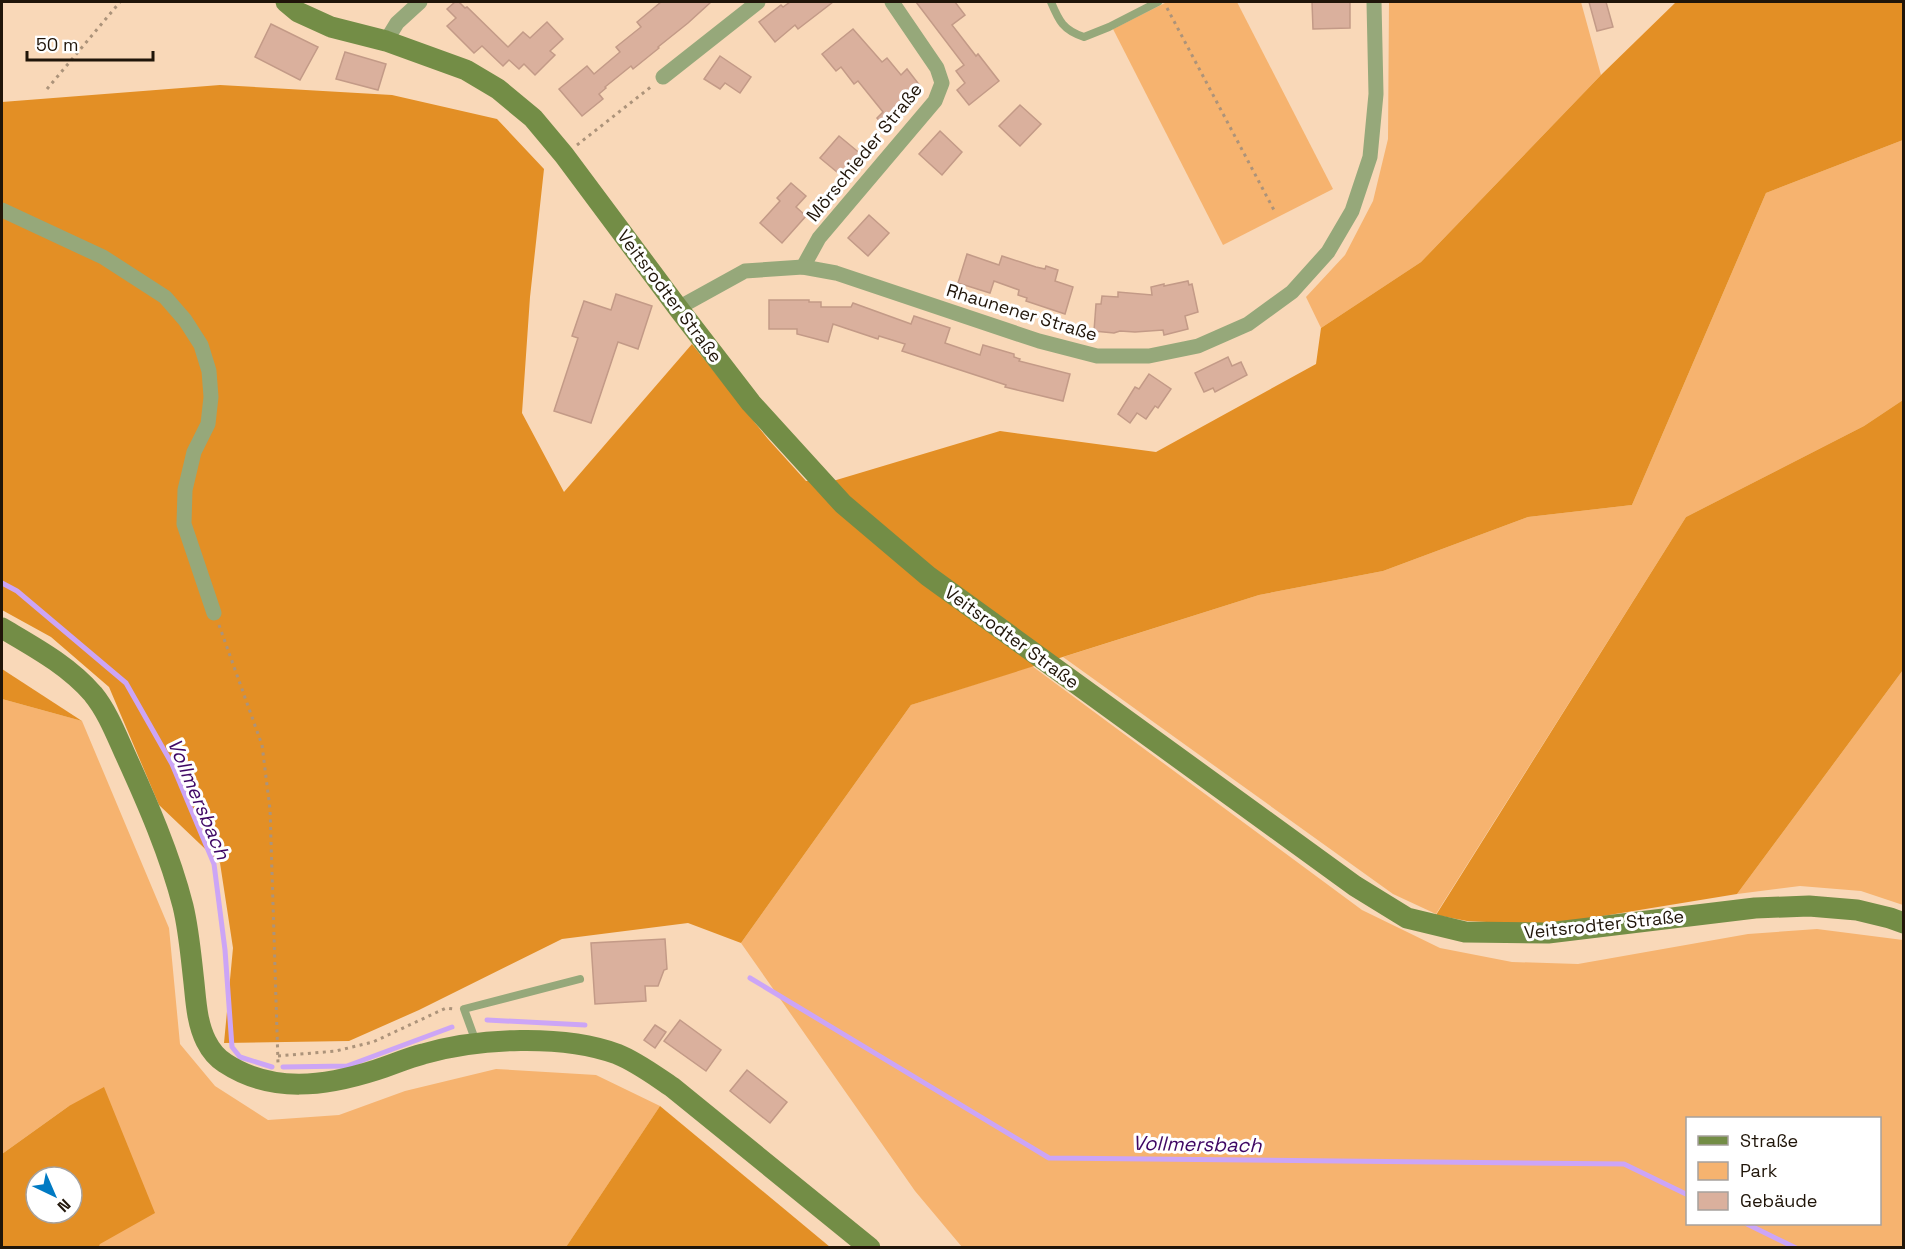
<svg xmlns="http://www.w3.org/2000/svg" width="1905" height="1249" font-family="'Space Grotesk',sans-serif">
<rect width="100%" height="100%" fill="#f9d8b8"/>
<!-- green -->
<g fill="#f6b36f" fill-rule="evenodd">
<path d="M1167,2H1237L1333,189L1223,245L1113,29Z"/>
<path d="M1389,2H1581L1601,75L1421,262L1321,328L1306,297L1345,255L1373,201L1388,139Z"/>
<path d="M1903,140V400L1864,426L1686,517L1436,914L1393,894L1063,657L1259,595L1383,571L1528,517L1632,505L1766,193Z"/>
<path d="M1032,666L1362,910L1440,948L1512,962L1578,964L1748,934L1817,929L1903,940V1247H962L915,1191L741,943L911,705ZM1688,1118H1880V1224H1688Z"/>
<path d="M1903,670V905L1861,891L1800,886L1737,894Z"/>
<path d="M2,699L82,721L169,928L180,1044L215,1086L268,1120L339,1115L405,1091L496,1069L596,1075L660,1106L566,1247H99L100,1244L69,1106L2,1154Z"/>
</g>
<!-- forest -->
<g fill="#e38f25" fill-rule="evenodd">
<path d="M1676,2H1903V140L1766,193L1632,505L1528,517L1383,571L1259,595L911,705L741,943L688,923L562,939L419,1010L349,1041L224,1043L233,948L220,863L159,805L109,687L51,637L2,610V102L220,85L392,95L497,119L544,169L530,297L522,413L564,492L692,344L768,439L806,481H833L1000,431L1156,452L1316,364L1321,328L1421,262L1601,75Z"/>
<path d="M1903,400V670L1737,894L1548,925L1467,921L1436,915L1686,517L1864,426Z"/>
<path d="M2,669L82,721L2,699Z"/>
<path d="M104,1087L155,1213L100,1244L99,1247H2V1154L69,1106ZM36,1177H72V1213H36Z"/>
<path d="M660,1106L830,1247H566Z"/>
</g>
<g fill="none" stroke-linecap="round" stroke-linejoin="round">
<!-- stream -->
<g stroke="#cca5f6" stroke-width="5">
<path d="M2,583L17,591L126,683L172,764L214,864L225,950L232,1047L240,1057L272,1067"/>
<path d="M750,978L1049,1158L1624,1164L1688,1195"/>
<path d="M487,1020L585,1025"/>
<path d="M283,1067L347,1066L452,1027"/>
<path d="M1747,1224L1796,1248"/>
</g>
</g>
<!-- building -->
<g fill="#dab09d" stroke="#c39a87" stroke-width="1.5">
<path d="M455,2H459L465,8L467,7L508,47L523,32L530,38L547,22L563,39L550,51L555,55L535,75L524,64L519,69L509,60L503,66L482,46L474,53L447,26L456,18L447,9Z"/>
<path d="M661,2H711L688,23L658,47L659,48L633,69L631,66L605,87L606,88L599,94L603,99L582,116L559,89L587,66L594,74L620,52L616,47L641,27L637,22Z"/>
<path d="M790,2H833L798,29L795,25L775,42L759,22L781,5L783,7Z"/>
<path d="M916,2H955L965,15L952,25L976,56L978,54L999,81L969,105L957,90L965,83L956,71L964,65Z"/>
<path d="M1312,2H1350V28L1313,29Z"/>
<path d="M1589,2H1606L1613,27L1597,31Z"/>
<path d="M271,24L318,47L300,80L255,57Z"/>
<path d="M853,29L882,62L887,58L901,75L907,69L921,87L893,109L901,119L887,130L877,118L883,112L858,81L854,84L841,67L836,71L822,54Z"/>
<path d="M345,52L386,64L378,90L336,79Z"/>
<path d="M720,56L751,77L740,93L725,83L720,89L704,79Z"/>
<path d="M1020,105L1041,124L1020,146L999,126Z"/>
<path d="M940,131L962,152L942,175L919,154Z"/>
<path d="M839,136L862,155L843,177L820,158Z"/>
<path d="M791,183L806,196L796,207L806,216L782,243L760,223L780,201L777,198Z"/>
<path d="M869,215L889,233L868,256L848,238Z"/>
<path d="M967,254L999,265L1002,256L1036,267L1045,269L1046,266L1058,270L1055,281L1073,287L1065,314L1026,301L1027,298L1018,295L1019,290L994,281L990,293L958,283Z"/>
<path d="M1188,281L1189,285L1192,284L1198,312L1185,316L1188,329L1164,335L1163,330L1135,332L1120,331L1114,333L1094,331L1096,304H1101L1102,296L1118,297V292L1152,295L1151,287L1164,284V286Z"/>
<path d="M616,294L652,306L638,349L618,342L591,423L554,411L578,338L572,336L584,301L611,310Z"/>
<path d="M769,300H809V302H821V307H851L853,303L911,324L914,316L950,328L945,343L980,355L983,345L1014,354V357L1020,359L1019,361L1070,374L1063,401L1005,387L1006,385L902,351L905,344L879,336L878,339L833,324L828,342L797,334V329H769Z"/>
<path d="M1228,357L1232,366L1241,362L1247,375L1215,392L1213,388L1204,392L1195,373Z"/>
<path d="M1149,374L1171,389L1158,408L1155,406L1146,419L1137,413L1130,423L1118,414L1135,387L1139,389Z"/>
<path d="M665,939L667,969L664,970L658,986H645L646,1001L595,1004L591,943Z"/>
<path d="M680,1020L721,1050L706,1071L664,1041Z"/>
<path d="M655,1025L666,1032L655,1048L644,1040Z"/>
<path d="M747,1070L787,1102L770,1123L730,1091Z"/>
</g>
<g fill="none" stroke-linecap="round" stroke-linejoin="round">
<!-- path -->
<g stroke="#ac937a" stroke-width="3" stroke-dasharray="3 4.5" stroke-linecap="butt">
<path d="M1167,8L1275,212"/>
<path d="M47,89L120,2"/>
<path d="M577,145L652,86"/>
<path d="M219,625L262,745L270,809L278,1063"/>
<path d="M278,1056L336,1051L373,1042L446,1008L454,1009"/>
</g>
<!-- lane -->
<g stroke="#96a87a" stroke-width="8">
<path d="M1051,2C1059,21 1063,30 1084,37L1109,27L1158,2"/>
<path d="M476,1042L464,1009L580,979"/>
</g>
<!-- street -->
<g stroke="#96a87a" stroke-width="15">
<path d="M386,41L397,23L420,2"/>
<path d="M663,77L758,2"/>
<path d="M2,210L103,257L165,297L185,320L201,345L209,371L211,397L208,424L194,452L185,490L184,524L214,613"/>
<path d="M803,267L819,238L935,101L942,83L937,68L892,2"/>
<path d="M678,308L745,271L803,267L836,273L1039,341L1097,356H1149L1198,346L1248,324L1292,292L1328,252L1352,211L1370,157L1376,94L1374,2"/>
</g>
<!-- secondary -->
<g stroke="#738d46" stroke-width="21">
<path d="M286,2L298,12L331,27L386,41L466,70L498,89L533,118L564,155L678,308L751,403L843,504L928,576L1355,886L1407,918L1465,932L1548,933L1755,908L1809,906L1857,910L1890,918L1904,923"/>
<path d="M2,628C34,647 68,665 93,694C107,711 116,734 125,754C147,802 170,855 183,906C189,931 191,957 194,983C196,1002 197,1023 206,1041C210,1049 217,1058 225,1063C272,1094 326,1086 376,1070C392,1065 407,1058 423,1054C478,1038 563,1034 617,1054C637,1062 654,1075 672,1087L870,1248"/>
</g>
</g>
<g text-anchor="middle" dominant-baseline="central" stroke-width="6" stroke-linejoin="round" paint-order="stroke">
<!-- street labels -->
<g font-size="18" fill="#201509" stroke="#fff">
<text transform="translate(864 152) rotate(-51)">Mörschieder Straße</text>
<text transform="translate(670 296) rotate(53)">Veitsrodter Straße</text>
<text transform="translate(1022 312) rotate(17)">Rhaunener Straße</text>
<text transform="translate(1012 637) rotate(36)">Veitsrodter Straße</text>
<text transform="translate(1604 924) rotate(-6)">Veitsrodter Straße</text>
</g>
<!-- water labels -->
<g font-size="20" font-style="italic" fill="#3f0764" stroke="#fff">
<text transform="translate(199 799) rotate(67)">Vollmersbach</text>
<text transform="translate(1197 1144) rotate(1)">Vollmersbach</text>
</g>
</g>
<!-- border -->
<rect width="1905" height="1249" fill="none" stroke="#201509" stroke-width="6"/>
<!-- legend -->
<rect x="1686" y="1117" width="195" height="108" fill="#ffffff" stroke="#a6a19d" stroke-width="1.5"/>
<rect x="1698" y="1136" width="30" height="9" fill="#738d46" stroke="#a6a19d" stroke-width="1.5"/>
<text x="1740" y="1147" font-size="18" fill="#201509">Straße</text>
<rect x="1698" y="1162" width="30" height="18" fill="#f6b36f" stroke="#a6a19d" stroke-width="1.5"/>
<text x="1740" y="1177" font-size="18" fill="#201509">Park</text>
<rect x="1698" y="1192" width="30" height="18" fill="#dab09d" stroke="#a6a19d" stroke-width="1.5"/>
<text x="1740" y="1207" font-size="18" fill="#201509">Gebäude</text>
<!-- north arrow -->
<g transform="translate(54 1195) rotate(136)"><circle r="28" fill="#ffffff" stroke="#a6a19d" stroke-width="1.5"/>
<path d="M0-4.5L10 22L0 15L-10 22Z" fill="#007ac3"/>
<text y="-9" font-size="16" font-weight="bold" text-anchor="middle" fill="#201509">N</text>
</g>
<!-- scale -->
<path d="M27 51v9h126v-9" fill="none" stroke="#201509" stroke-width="3"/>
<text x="36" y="51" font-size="18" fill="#201509" stroke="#ffffff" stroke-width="4.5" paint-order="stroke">50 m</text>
</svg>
